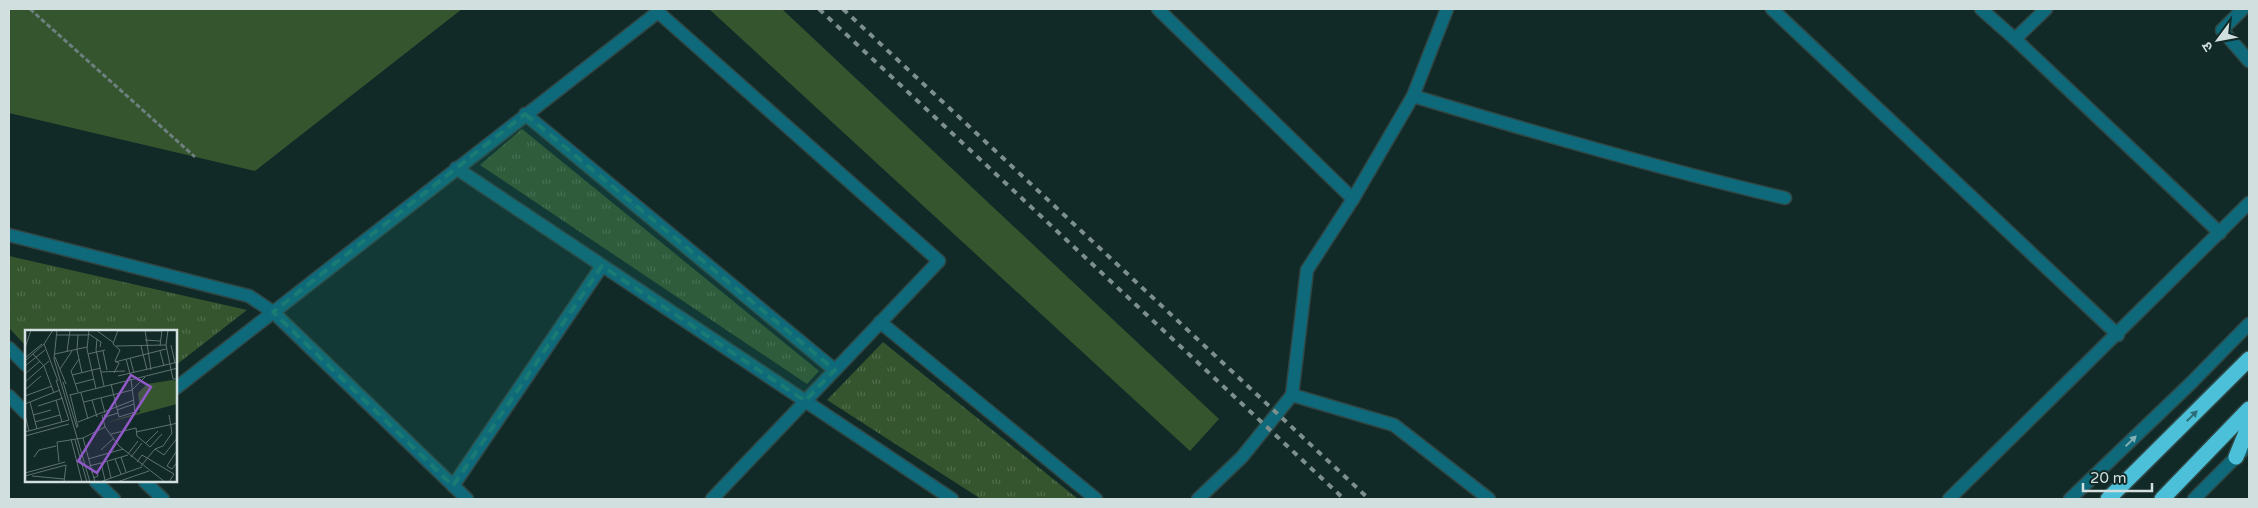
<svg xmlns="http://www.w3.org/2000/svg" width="2258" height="508" font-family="'Varela Round','Noto Sans Devanagari',sans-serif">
<defs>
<pattern id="park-tufts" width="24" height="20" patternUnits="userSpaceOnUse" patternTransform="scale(1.25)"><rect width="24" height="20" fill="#35552e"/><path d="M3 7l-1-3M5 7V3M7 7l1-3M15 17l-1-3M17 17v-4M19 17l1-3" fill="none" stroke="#516d4c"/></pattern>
</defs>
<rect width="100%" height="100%" fill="#112927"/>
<!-- green -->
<g fill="#35552e">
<path d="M9,9H462L255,171L9,113Z"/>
<path d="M709,9H782L1219,419L1190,451Z"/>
</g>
<!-- park -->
<g fill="url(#park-tufts)">
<path d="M522,129L819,371L807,384L480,165Z"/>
<path d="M9,256L247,310L176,365V332H26V346L9,328Z"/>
<path d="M883,342L1078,499H981L827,400Z"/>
</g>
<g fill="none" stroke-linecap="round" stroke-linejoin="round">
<!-- minor casing -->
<g stroke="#304644" stroke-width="15">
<g id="minor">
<path d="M1158,9L1353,199"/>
<path d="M1772,9L2118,335"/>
<path d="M1981,9L2015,39"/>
<path d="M2046,9L2015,39L2220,233"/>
<path d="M2243,9L2222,30L2249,61"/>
<path d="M1413,96C1536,133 1660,169 1785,198"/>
<path d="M525,114L835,370"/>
<path d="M456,168L952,499"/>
<path d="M9,235L249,296L273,312L467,499"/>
<path d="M880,322L1096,499"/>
<path d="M9,348L26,365"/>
<path d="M176,388L658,12L939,261L712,499"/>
<path d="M1292,395L1394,425L1489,499"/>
<path d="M9,396L26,413"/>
<path d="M96,482L114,499"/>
<path d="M145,482L163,499"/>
<path d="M453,486L602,266"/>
<path d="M1198,499L1242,457L1292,395L1307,270L1353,199L1413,96L1447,9"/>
<path d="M1949,499L2249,203"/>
<path d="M2070,499L2190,384L2249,324"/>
<path d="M2194,499L2242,451"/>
</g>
</g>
<!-- highway casing -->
<g stroke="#304644" stroke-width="18">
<g id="highway">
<path d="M2236,457L2249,425"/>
<path d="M2108,499L2249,359"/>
<path d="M2162,499L2249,409"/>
</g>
</g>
<!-- path -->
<path stroke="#6d807f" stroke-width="3" stroke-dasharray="5 2.5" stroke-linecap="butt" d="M30,9L195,157"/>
<!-- minor -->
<use href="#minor" stroke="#0e697a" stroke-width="12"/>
<!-- highway -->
<use href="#highway" stroke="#4cc0d8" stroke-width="15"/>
<!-- rail -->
<g stroke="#7d908e" stroke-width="4" stroke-dasharray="6 6" stroke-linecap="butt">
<path d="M819,9L1344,499"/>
<path d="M843,9L1369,499"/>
</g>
</g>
<!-- one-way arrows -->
<defs><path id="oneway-solid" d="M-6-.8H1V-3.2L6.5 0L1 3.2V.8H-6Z" transform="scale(1.25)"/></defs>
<use fill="#2c6d77" href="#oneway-solid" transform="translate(2192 416) rotate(-45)"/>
<use fill="#83b0b6" href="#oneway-solid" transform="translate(2131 441) rotate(-44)"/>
<!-- marked area -->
<path fill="#197b74" fill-opacity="0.2" stroke="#197b74" stroke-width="4" stroke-dasharray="10 6" stroke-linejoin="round" d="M525,114L835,370L805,401L602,266L453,486L273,312Z"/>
<!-- overview -->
<g transform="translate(25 330)">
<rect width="152" height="152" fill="#112927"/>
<path d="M147,50L152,51V74L81,93L115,82L113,63L122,54Z" fill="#35552e"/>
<path fill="none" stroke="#5e7270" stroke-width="1" d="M32,0L29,29L65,152M64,0L62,19L71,59M71,0L89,13M120,0L126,40M143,0L141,15L148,49H153M93,1H137M64,4L76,12L75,17M32,5H64M53,5L52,20L57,43M72,9L71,20L79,56M120,10L135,11M19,14L33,51M146,15L150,33M91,16L141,15M116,16L122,40M135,16L137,0M0,18L6,0M78,21L82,40M135,21L139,36M42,22L45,0M8,24L19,36L29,63M30,24L62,17M63,24L80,20M30,27L41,54M0,28L17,14M105,28L109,43M101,29L105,44M0,31L19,14L28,0M90,32L141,19M0,36L20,20M35,39L47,21M76,42L100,41M89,43L94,33L90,31L95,20L88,14L93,0M0,44L15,31M47,45L76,38M93,46L153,32M0,52L24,31M38,52L52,98M50,54L69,49M86,54L94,87L110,82L106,49M1,59L16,46M53,62L46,41L54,29M56,63L63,89M45,64L53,97M45,65L153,38M0,66L27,56M76,68L80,83M31,70L37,92M67,70L72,87M5,72L12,99M59,72L107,60L120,47M0,74L35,60M13,76L38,68M92,80L109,74M79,84L80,87L93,83M0,85L4,101M8,85L26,80M77,85L80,97L94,116L140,152M10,92L35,85M53,92L109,70M0,102L44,90L31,50M111,102L153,93M86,104L111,98L112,106L125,117L137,104M0,106L44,94M58,108L80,97M46,109L57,152M50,110L62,152M121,113L133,101M130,119L138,116L147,103L144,85M153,119L142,136L147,139L153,131M76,120L89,108M103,124L113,111M9,127L14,120L31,116M96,127L101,142M106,127L117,113M63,129L98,119M90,129L96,144M82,131L86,148M34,132L32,112L58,108L70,152M112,132L117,125L149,144L144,152M76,133L103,125M64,136L76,133L80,150M116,136L130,119L139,125L153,107M66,142L72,141L73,146L68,148M0,143L40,132M0,146L41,135L39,152M7,146L39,149M75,152L117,137M92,152L124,141"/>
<path fill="#9059c7" fill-opacity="0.15" stroke="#9059c7" stroke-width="2.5" d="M106,45L126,57L72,143L53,131Z"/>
<rect width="152" height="152" fill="none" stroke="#d1dfde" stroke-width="2.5"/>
</g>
<!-- border -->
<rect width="2258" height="508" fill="none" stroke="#d1dfde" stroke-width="20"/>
<!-- north arrow -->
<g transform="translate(2218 40) rotate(238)" stroke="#112927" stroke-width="4" paint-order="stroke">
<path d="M0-4L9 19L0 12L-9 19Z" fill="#d1dfde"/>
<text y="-8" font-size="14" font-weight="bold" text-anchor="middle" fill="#d1dfde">उ</text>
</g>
<!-- scale -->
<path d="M2083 483v8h69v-8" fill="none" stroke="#d1dfde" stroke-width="2.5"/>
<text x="2090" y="483" font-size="15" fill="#d1dfde" stroke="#112927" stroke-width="4" paint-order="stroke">20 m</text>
</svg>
